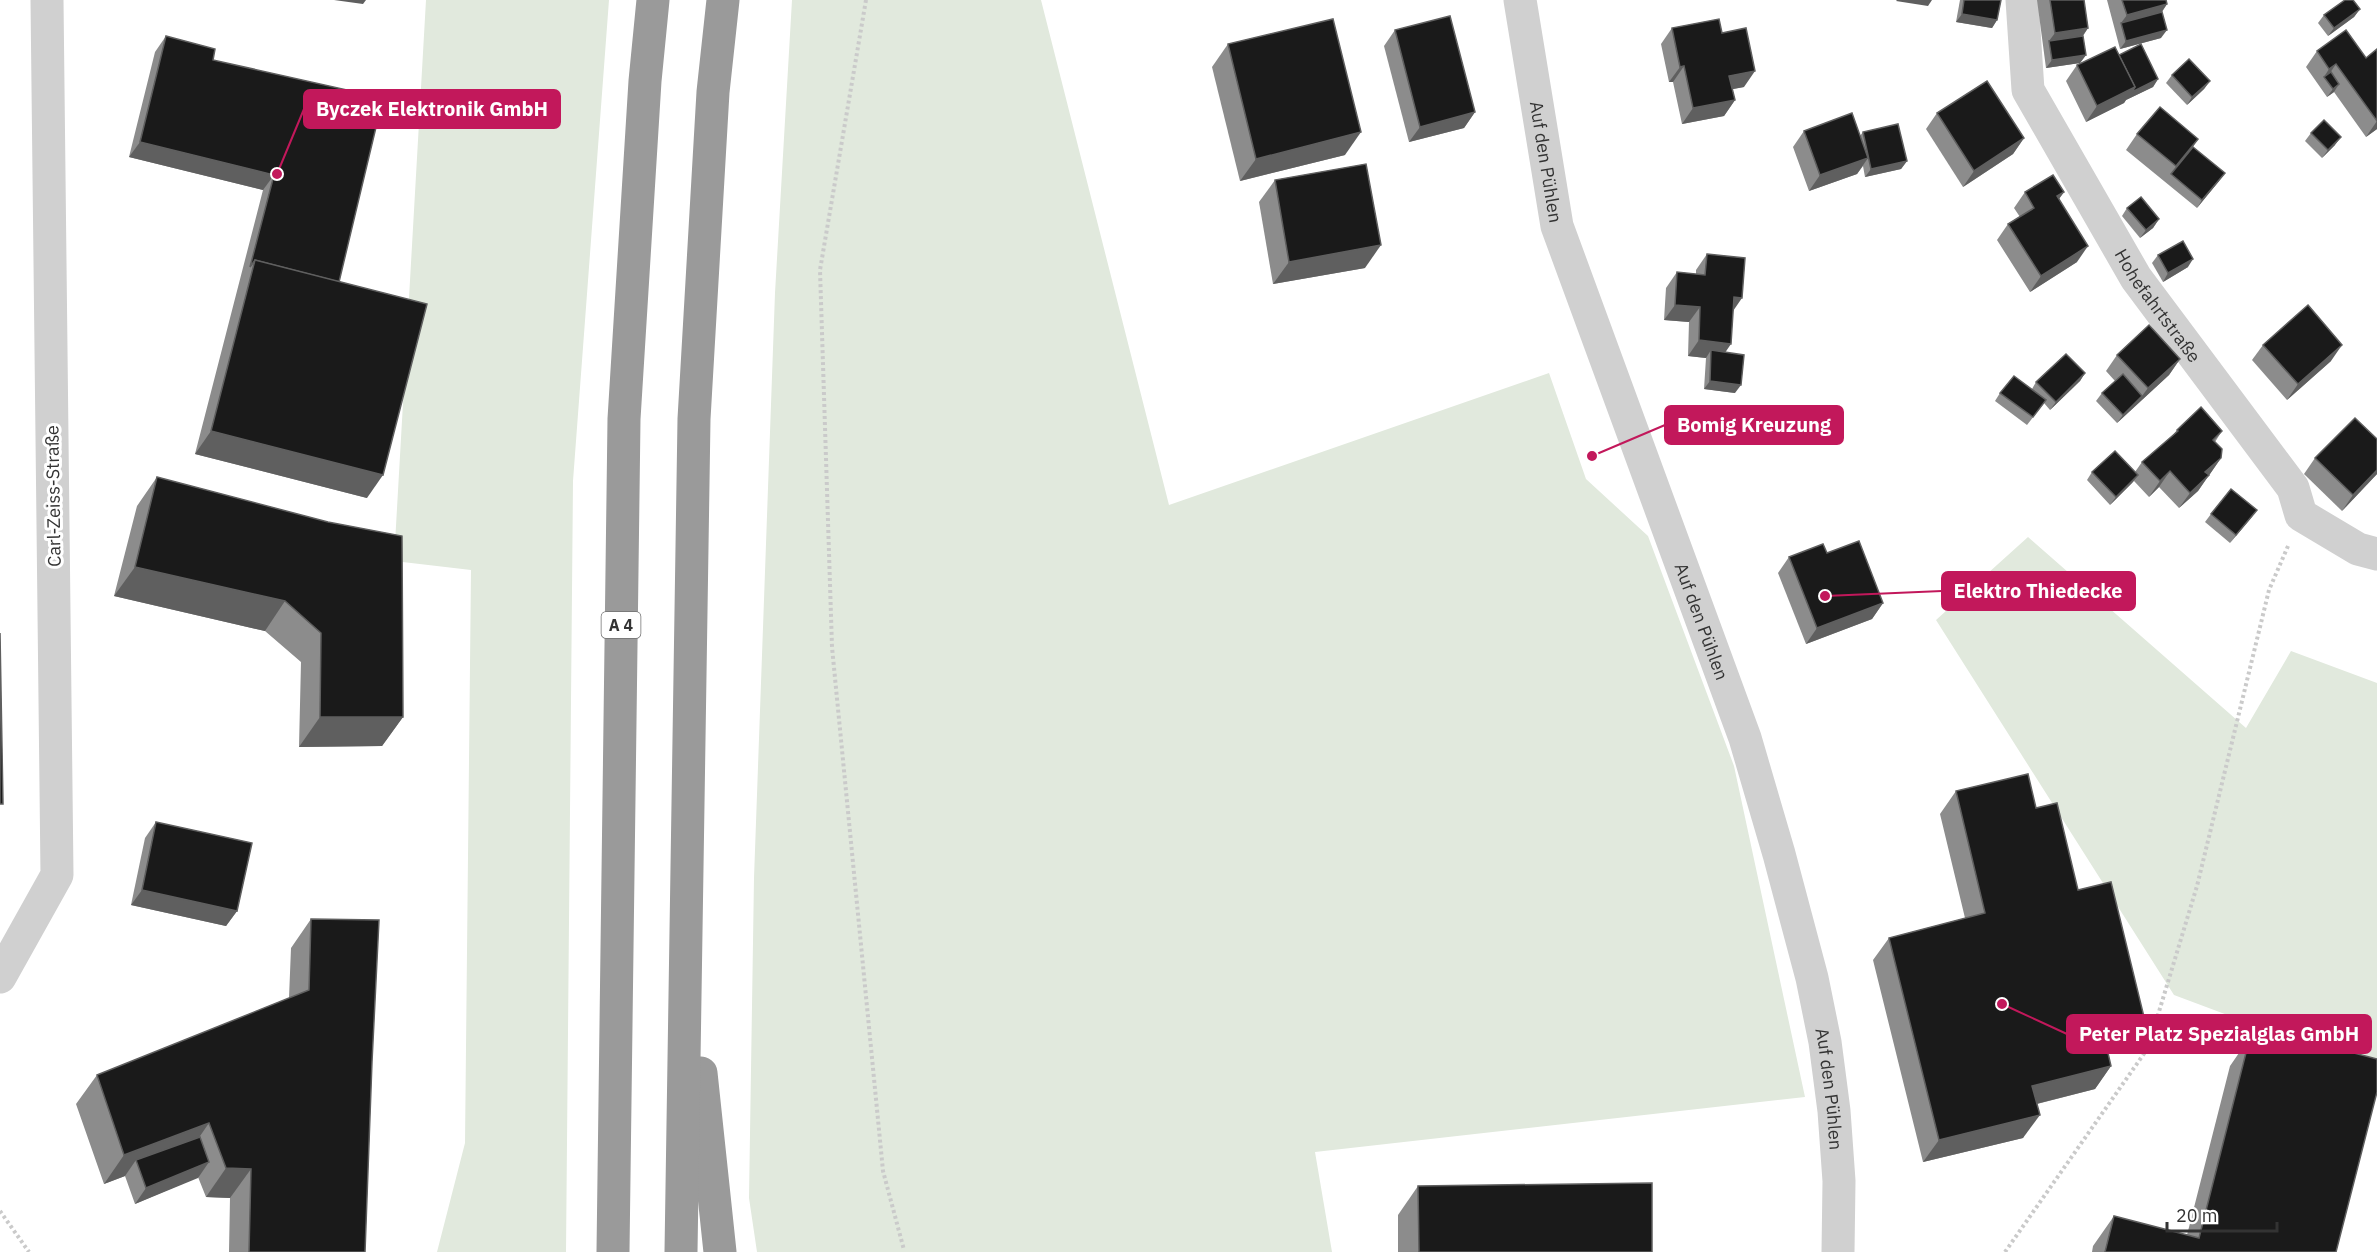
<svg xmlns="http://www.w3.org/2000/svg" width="2377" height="1252" font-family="'IBM Plex Sans',sans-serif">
<rect width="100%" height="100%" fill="#fff"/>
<!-- green -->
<g fill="#e1e9dd">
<path d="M426,0H609L573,481L566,1252H437L465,1143L471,570L394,561Z"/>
<path d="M792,0H1041L1169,505L1549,373L1586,479L1648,536L1734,766L1805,1097L1315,1152L1332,1252H757L749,1198L754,878L775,293Z"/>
<path d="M2028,537L2246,728L2291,651L2377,683V1071L2174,995L1936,620Z"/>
</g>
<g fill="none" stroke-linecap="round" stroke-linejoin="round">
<!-- path -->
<g stroke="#cacaca" stroke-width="4" stroke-dasharray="3 3" stroke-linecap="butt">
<path d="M866,0L820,270L832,647L883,1171L904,1250"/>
<path d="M0,1211L29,1252"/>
<path d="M2005,1252L2148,1048L2197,886L2269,590L2288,546"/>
</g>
<!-- minor -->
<g stroke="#d0d0d0" stroke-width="33">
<path id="s1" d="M1520,0L1557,226L1745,738L1779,854L1812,978L1825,1042L1834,1111L1839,1181L1838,1252"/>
<path id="s2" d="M2022,0L2028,90L2136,278L2293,488L2301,515L2358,549L2377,554"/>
<path d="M0,977L57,875L47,0"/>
</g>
<!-- highway -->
<g stroke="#9a9a9a" stroke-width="33">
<path d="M701,1073L720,1252"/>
<path d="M613,1252L624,419L645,81L653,0"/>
<path d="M681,1252L694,419L713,92L723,0"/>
</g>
</g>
<!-- wall -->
<g fill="#8c8c8c">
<path d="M1960,0H2001L1997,20L1992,28L1956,22Z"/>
<path d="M2037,0H2084L2088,28L2083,36L2086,55L2080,63L2046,68Z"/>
<path d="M2107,0H2166L2167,4L2162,12L2161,38L2120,49Z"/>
<path d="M2360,9L2354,17L2328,36L2318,23L2324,15Z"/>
<path d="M1672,28L1744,87L1732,89L1735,100L1724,116L1682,124L1673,82H1669L1661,44Z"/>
<path d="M1395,30L1475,112L1464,128L1409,142L1384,46Z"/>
<path d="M166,36L213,60L339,282L367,498L195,454L263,190L129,157L155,52Z"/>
<path d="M1228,44L1345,155L1240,181L1212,67Z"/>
<path d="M2377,49V129L2366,137L2334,92L2327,97L2306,67L2317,51L2366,58Z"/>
<path d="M2119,55L2158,79L2153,87L2126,100L2124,103L2086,122L2066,81L2077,65Z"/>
<path d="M2172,75L2210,81L2204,89L2187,105L2166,83Z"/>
<path d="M1937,113L2024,138L2013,154L1963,187L1926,129Z"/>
<path d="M1804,131L1860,136L1863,132L1907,161L1901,169L1865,177L1863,166L1857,174L1809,191L1793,147Z"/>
<path d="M2311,133L2335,145L2322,158L2305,141Z"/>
<path d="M2137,134L2198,139L2193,147L2219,181L2197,208L2126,150Z"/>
<path d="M1275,180L1365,268L1273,284L1259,202Z"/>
<path d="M2025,192H2064L2059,199L2077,262L2030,292L1997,240L2008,224L2020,217L2014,208Z"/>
<path d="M2127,208L2159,219L2153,228L2140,238L2122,216Z"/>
<path d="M1707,254L1733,311L1725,352L1735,393L1704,389L1706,358L1688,356L1689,322L1664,320L1666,288L1677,272L1696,274V270Z"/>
<path d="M2158,255L2188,267L2163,282L2152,263Z"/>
<path d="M2263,345L2331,361L2287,400L2252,360Z"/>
<path d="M2117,355L2180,359L2169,375L2117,423L2096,401L2102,393L2115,381L2106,371Z"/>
<path d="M2085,373L2080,381L2050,410L2044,403L2027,425L1995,401L2000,393L2032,389L2036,382Z"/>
<path d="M2177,430L2222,431L2215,442L2221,458L2198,491L2179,508L2159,487L2149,497L2134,481L2110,505L2087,480L2092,472H2135L2142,462L2172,436Z"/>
<path d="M2377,439V474L2342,511L2304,474L2315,458Z"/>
<path d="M157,477L328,522L403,717L382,746L299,747L301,662L265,631L114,596L137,506Z"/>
<path d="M2257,510L2230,543L2205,522L2211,514Z"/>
<path d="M1827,553L1883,603L1872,619L1806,644L1778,573L1789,557Z"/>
<path d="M1956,791L2036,808L2146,1025L2130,1048L2108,1054L2111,1066L2095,1089L2037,1104L2023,1138L1923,1162L1873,960L1889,938L1965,918L1940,814Z"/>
<path d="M156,822L237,911L226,926L131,905L145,838Z"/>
<path d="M311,919L372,1062L365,1252H229L230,1198L206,1197L198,1177L135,1204L125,1176L104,1184L76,1104L97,1075L289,998L291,948Z"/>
<path d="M2274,1032L2336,1252H2092L2093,1246L2114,1216L2187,1235L2230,1066L2250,1037L2268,1042Z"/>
<path d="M1418,1186L1652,1252H1398V1215Z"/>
</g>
<!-- shaded-wall -->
<g fill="#5f5f5f">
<path d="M334,0H366L363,4Z"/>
<path d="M1897,0H1932L1928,6L1896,1Z"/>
<path d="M2167,4L2156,20L2121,23L2127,15Z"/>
<path d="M2360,9L2354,17L2328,36L2334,28Z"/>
<path d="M1962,14L1997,20L1992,28L1956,22Z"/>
<path d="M2088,28L2077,44L2049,41L2055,33Z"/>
<path d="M2167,30L2161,38L2120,49L2126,41Z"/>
<path d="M2086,55L2080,63L2046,68L2052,60Z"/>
<path d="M2336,64L2326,79L2324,77L2329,69Z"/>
<path d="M1684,66L1673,82H1669L1680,67Z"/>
<path d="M1755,71L1744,87L1718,92L1729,76Z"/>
<path d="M2158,79L2153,87L2126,100L2124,103L2086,122L2097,106L2135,87Z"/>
<path d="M2210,81L2204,89L2187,105L2192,97Z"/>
<path d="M2339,84L2334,92L2327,97L2333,89Z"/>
<path d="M1735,100L1724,116L1682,124L1693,108Z"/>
<path d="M1475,112L1464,128L1409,142L1420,127Z"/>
<path d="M2377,121V129L2366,137Z"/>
<path d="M1361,132L1345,155L1240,181L1256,159Z"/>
<path d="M2341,137L2335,145L2322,158L2328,150Z"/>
<path d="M2024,138L2013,154L1963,187L1974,171Z"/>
<path d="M140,142L274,175L263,190L129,157Z"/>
<path d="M1868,158L1857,174L1809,191L1820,175Z"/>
<path d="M1907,161L1901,169L1865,177L1871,169Z"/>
<path d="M2225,173L2219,181L2197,208L2202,200Z"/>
<path d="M2064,192L2053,207L2057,196Z"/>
<path d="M2159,219L2153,228L2140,238L2146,230Z"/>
<path d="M1381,245L1365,268L1273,284L1289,262Z"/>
<path d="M2088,246L2077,262L2030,292L2041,276Z"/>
<path d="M2193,259L2188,267L2163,282L2168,273Z"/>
<path d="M1734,297L1742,298L1731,314Z"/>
<path d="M1675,305L1700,307L1689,322L1664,320Z"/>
<path d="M1699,340L1731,344L1720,360L1711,350L1706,358L1688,356Z"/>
<path d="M2342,345L2331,361L2287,400L2298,384Z"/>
<path d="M2180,359L2169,375L2117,423L2123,415L2142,396L2148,388Z"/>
<path d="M2085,373L2080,381L2050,410L2056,402Z"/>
<path d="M1710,381L1741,385L1735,393L1704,389Z"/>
<path d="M211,431L383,475L367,498L195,454Z"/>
<path d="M2221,458L2210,474L2194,488L2205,472Z"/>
<path d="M2377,470V474L2342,511L2353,495Z"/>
<path d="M2170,471L2159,487L2149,497L2160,481Z"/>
<path d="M2138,475L2132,483L2110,505L2116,497Z"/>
<path d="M2209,475L2198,491L2179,508L2190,493Z"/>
<path d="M2257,510L2251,518L2230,543L2236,535Z"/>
<path d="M135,567L285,601L265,631L114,596Z"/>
<path d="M1883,603L1872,619L1806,644L1817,628Z"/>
<path d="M320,717H403L382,746L299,747Z"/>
<path d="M142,890L237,911L226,926L131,905Z"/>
<path d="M2146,1025L2130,1048L2088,1059L2104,1036Z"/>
<path d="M2111,1066L2095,1089L2016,1109L2032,1086Z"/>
<path d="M2040,1115L2023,1138L1923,1162L1939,1140Z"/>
<path d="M209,1123L189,1152L136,1160L125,1176L104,1184L124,1155Z"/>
<path d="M209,1162L198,1178L135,1204L146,1188Z"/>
<path d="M226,1168L251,1169L230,1198L206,1197Z"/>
</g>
<!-- building -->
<g fill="#1a1a1a" stroke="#5f5f5f" stroke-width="1.5">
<path d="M1964,0H2001L1997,20L1962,14Z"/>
<path d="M2050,0H2084L2088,28L2055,33Z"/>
<path d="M2122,0H2166L2167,4L2127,15Z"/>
<path d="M2345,0H2353L2360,9L2334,28L2324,15Z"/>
<path d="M2162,12L2167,30L2126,41L2121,23Z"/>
<path d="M1450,16L1475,112L1420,127L1395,30Z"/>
<path d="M1333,19L1361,132L1256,159L1228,44Z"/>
<path d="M1719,19L1722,33L1746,28L1755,71L1729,76L1735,100L1693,108L1684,66L1680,67L1672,28Z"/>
<path d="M2346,30L2366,58L2377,49V121L2336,64L2329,69L2317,51Z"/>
<path d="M166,36L215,49L213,60L383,98L339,282L255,260L250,267L274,175L140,142Z"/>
<path d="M2083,36L2086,55L2052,60L2049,41Z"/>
<path d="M2141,44L2158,79L2132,92L2135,87L2119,55Z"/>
<path d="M2115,47L2135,87L2097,106L2077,65Z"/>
<path d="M2189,59L2210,81L2192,97L2172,75Z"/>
<path d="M2331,72L2339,84L2333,89L2324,77Z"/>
<path d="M1987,81L2024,138L1974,171L1937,113Z"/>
<path d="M2160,107L2198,139L2176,166L2137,134Z"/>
<path d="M1852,113L1868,158L1820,175L1804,131Z"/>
<path d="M2324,120L2341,137L2328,150L2311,133Z"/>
<path d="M1898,124L1907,161L1871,169L1863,132Z"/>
<path d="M2193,147L2225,173L2202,200L2171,174Z"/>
<path d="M1366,164L1381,245L1289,262L1275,180Z"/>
<path d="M2053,175L2064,192L2057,196L2088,246L2041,276L2008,224L2034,208L2025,192Z"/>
<path d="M2141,197L2159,219L2146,230L2127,208Z"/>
<path d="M2183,241L2193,259L2168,273L2158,255Z"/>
<path d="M1707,254L1745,258L1742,298L1734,297L1731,344L1699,340L1700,307L1675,305L1677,272L1705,275Z"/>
<path d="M255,260L427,304L383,475L211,431Z"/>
<path d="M2308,305L2342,345L2298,384L2263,345Z"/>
<path d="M2149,325L2180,359L2148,388L2117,355Z"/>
<path d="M1711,350L1744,355L1741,385L1710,381Z"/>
<path d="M2066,354L2085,373L2056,402L2036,382Z"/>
<path d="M2123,374L2142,396L2123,415L2102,393Z"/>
<path d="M2014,376L2046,400L2033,417L2000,393Z"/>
<path d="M2201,407L2222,431L2213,440L2222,449L2221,458L2205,472L2209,475L2190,493L2170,471L2160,481L2142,462L2178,431L2177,430Z"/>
<path d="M2355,418L2377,439V470L2353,495L2315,458Z"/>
<path d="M2115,451L2138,475L2116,497L2092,472Z"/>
<path d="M157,477L328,522L402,536L403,717H320L321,633L285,601L135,567Z"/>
<path d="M2231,489L2257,510L2236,535L2211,514Z"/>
<path d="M1859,541L1883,603L1817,628L1789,557L1823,544L1827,553Z"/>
<path d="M0,633L3,804H0Z"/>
<path d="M2028,774L2036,808L2057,803L2078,890L2111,882L2146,1025L2104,1036L2111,1066L2032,1086L2040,1115L1939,1140L1889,938L1985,913L1956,791Z"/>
<path d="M156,822L252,843L237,911L142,890Z"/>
<path d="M311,919L379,920L372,1062L365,1252H249L251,1169L226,1168L209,1123L124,1155L97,1075L309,990Z"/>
<path d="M2274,1032L2377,1059V1092L2336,1252H2105L2114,1216L2199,1238L2250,1037L2272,1043Z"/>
<path d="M200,1137L209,1162L146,1188L136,1160Z"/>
<path d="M1652,1183V1252H1419L1418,1186Z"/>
</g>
<g text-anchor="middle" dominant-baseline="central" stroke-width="6" stroke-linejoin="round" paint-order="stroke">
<!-- shield labels -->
<rect fill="#fff" stroke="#707070" stroke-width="1.5" x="601.5" y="612" width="39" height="26" rx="4.5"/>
<g font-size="16" font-weight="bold" fill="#333">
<text x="621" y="625">A 4</text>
</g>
<!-- street labels -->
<g font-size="18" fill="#333" stroke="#fff">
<text stroke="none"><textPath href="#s1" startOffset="164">Auf den Pühlen</textPath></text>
<text stroke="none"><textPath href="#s2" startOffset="342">Hohefahrtstraße</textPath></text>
<text transform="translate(53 496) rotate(-91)">Carl-Zeiss-Straße</text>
<text stroke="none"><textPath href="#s1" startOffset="650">Auf den Pühlen</textPath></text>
<text stroke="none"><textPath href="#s1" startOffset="1136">Auf den Pühlen</textPath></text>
</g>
</g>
<!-- callouts -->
<path fill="none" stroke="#c2185b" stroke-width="2" d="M277 174L304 109M1592 456L1665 425M1825 596L1942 591M2002 1004L2067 1034"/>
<g fill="#c2185b" stroke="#fff" stroke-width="2">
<circle cx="277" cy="174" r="6"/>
<circle cx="1592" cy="456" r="6"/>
<circle cx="1825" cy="596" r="6"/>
<circle cx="2002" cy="1004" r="6"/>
</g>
<g fill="#c2185b" stroke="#c2185b" stroke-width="2">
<rect x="304" y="90" width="256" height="38" rx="6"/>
<rect x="1665" y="406" width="178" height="38" rx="6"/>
<rect x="1942" y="572" width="193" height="38" rx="6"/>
<rect x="2067" y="1015" width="304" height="38" rx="6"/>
</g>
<g font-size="20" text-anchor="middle" font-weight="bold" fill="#fff">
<text x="432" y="116">Byczek Elektronik GmbH</text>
<text x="1754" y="432">Bomig Kreuzung</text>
<text x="2038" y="598">Elektro Thiedecke</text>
<text x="2219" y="1041">Peter Platz Spezialglas GmbH</text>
</g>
<!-- scale -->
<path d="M2167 1222v9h110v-9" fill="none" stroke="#333333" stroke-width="3"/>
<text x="2176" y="1222" font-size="18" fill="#333333" stroke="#ffffff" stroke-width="4.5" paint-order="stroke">20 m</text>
</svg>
